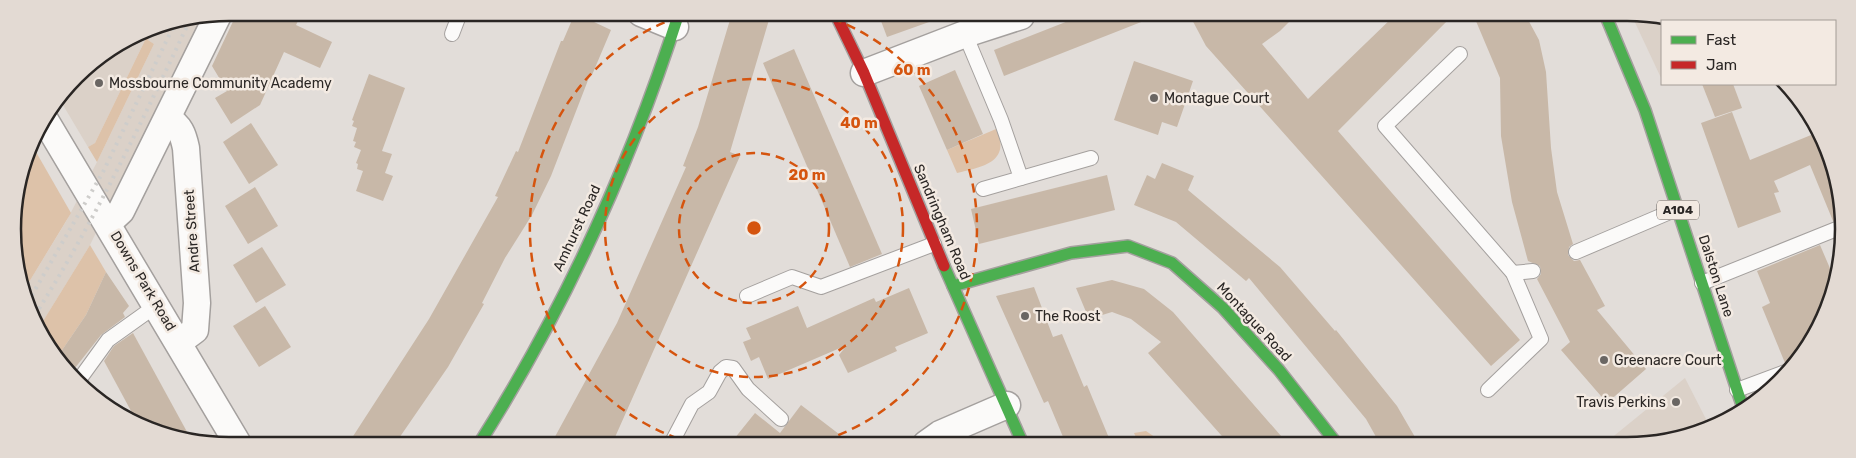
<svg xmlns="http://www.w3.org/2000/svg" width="1856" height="458" font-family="Rubik,sans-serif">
<rect width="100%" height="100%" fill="#e2ddd9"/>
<!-- built -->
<g fill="#dbd1c8">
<path d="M1631,14H1656L1676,21H1662V80Z"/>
<path d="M201,18L90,245L40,326L23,292L67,220L97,162L154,44L148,40L154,27Z"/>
<path d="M151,28L95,143L88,147L60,100L86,66Z"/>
<path d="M1685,378L1710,427L1655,444H1604Z"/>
</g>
<!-- green -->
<g fill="#ddc2a9">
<path d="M154,27L148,40L154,44L97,162L88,147L95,143L151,28Z"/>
<path d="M996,129C1012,162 982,167 957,173L947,150Z"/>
<path d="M32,145L71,213L23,292L20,285L13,215Z"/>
<path d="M90,245L106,272L86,315L56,359L40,326Z"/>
<path d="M1146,431L1165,444H1139L1134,433Z"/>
</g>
<!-- building -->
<g fill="#c8b8a8">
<path d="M237,13H302L296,25L332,42L320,68L284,52L260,105L231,124L215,98L227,91L212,66Z"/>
<path d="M575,13L611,30L592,75H590L551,176L532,215L505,258L482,303L484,304L448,367L395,444H348L429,319L498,197L495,196L516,151L518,152L561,41H563Z"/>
<path d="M732,13H771L730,152L740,156L612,444H551L617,323L686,167L683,166L698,127Z"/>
<path d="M878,13H945L946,16L887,37Z"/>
<path d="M1086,14L1159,15L1004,76L994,50Z"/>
<path d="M1189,14H1297L1280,31L1262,44L1308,99L1396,14H1454L1338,131L1520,340L1491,366L1206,46Z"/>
<path d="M1473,14H1525L1539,40L1546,72L1551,148L1557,192L1573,244L1569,247L1568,255L1574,261L1580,260L1605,306L1597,310L1646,369L1607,403L1561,350L1570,342L1537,279L1541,274L1540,266L1528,261L1512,202L1501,136L1500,78Z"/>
<path d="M794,49L882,254L850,267L763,63Z"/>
<path d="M1134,61L1193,81L1177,127L1162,122L1158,135L1114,120Z"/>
<path d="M955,70L983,134L947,150L919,86Z"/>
<path d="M369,74L405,88L382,151L392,154L385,173L393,176L383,201L356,191L363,171L357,169L358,164L356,163L361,150L354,147L356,142L353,141L357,128L352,126L354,121L352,120Z"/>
<path d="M1702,84H1733L1742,108L1715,117Z"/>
<path d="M1732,112L1750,160L1816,133L1836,173L1839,219L1833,221L1810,165L1774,181L1779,192L1774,193L1781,212L1738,228L1701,123Z"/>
<path d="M251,123L278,165L249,184L223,142Z"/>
<path d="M1162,163L1194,176L1188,190L1280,267L1335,331L1336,330L1397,406L1419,444H1380L1366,419L1249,278L1246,281L1176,222L1134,205L1147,175L1155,179Z"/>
<path d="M1107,175L1115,210L979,244L971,209Z"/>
<path d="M255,187L278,226L248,244L225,206Z"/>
<path d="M1820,245L1835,280L1821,325L1793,364L1785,363L1762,307L1770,303L1757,271Z"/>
<path d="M262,247L286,285L256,303L233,265Z"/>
<path d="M106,272L129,306L123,313L125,317L101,335L71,373L56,359L86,315Z"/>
<path d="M1112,280L1144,289L1173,312L1288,444H1229L1148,353L1161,342L1131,319L1112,312L1089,319L1076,288Z"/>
<path d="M1034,287L1053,337L1062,334L1084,387L1087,385L1109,438L1105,439L1107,444H1066L1048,401L1044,403L996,296Z"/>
<path d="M909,288L928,333L895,347L897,351L848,373L839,355L847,345L768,379L759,357L751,361L743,342L751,339L746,328L798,306L807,328L874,298L876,302Z"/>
<path d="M265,306L291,347L259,367L233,326Z"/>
<path d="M133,333L192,441L137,422L104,361L114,346Z"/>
<path d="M801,405L852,444H730L755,413L780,433Z"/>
</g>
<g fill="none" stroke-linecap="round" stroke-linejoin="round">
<!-- lane casing -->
<g stroke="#a4a09e" stroke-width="16">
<g id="lane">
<path d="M452,34L460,13"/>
<path d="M965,34L1001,120L1021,178"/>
<path d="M1460,54L1385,126L1513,273L1541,339L1488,390"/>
<path d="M983,189L1091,158"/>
<path d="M1576,252L1677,209"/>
<path d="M1513,273L1533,271"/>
<path d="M1702,283L1839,228"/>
<path d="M747,296L792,277L821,287L934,244"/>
<path d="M79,380L108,340L157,305"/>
<path d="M1737,390L1788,371"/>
<path d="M671,444L692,404L709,392L720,372L726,367L733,368L748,389L781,419"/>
</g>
</g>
<!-- street casing -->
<g stroke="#a4a09e" stroke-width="29">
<g id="street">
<path d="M641,13L675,27"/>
<path d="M864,73L965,34L1021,16"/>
<path d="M168,119C180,126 183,134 186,148L197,303L195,330L179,342"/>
<path d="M45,120L238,444"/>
<path d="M108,223L121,211L218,15"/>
<path d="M926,444L940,434L1007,405"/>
</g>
</g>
<!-- fast casing -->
<g stroke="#a4a09e" stroke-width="14">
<g id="fast">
<path d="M1605,14L1645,110L1743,408"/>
<path d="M944,266L1023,444"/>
<path d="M953,286L1071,253L1128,246L1172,263L1223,308L1279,370L1337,444"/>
<path d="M479,444C563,311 631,163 679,13"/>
</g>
</g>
<!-- jam casing -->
<g stroke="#a4a09e" stroke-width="14">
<path id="jam" d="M835,13L864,73L944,266"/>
</g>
<!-- lane -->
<use href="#lane" stroke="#fbfaf9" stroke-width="14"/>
<!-- street -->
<use href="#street" stroke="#fbfaf9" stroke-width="26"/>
<!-- fast -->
<use href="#fast" stroke="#4caf50" stroke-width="11"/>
<!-- jam -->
<use href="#jam" stroke="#c62828" stroke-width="11"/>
<!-- rail -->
<g stroke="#cecdcb" stroke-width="4" stroke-dasharray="2.5 5" stroke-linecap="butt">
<path d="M28,302L103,172L175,23"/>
<path d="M35,315C95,221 142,121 190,20"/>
</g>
</g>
<!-- distance rings -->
<g fill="none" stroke="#d5540e" stroke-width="2.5" stroke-dasharray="9 6">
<circle cx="754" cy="228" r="75"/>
<circle cx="754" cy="228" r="149"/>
<path d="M692 443A224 224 0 0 1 690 13M819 14A224 224 0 0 1 816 443"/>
</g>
<!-- markers -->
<g fill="#6a6663" stroke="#f3eae2" stroke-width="2">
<circle cx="99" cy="83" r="5"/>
<circle cx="1154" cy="98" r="5"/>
<circle cx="1025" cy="316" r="5"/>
<circle cx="1604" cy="360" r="5"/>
<circle cx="1676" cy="402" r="5"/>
</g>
<g text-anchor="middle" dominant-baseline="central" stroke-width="5" stroke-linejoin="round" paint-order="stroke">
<!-- shield labels -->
<rect fill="#f3eae2" stroke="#66615d" stroke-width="1" x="1657" y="200.5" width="42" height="19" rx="4"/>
<g font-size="12" font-weight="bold" fill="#2a2624">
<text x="1678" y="210">A104</text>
</g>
<!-- poi labels -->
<g font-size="14" fill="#2a2624" stroke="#f3eae2" text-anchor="start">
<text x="109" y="83">Mossbourne Community Academy</text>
<text x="1164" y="98">Montague Court</text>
<text x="1035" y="316">The Roost</text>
<text x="1614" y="360">Greenacre Court</text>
<text x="1666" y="402" text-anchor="end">Travis Perkins</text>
</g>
<!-- street labels -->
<g font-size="14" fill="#2a2624" stroke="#f3eae2">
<text transform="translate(942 222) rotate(67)">Sandringham Road</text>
<text transform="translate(577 228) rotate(-65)">Amhurst Road</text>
<text transform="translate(192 231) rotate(-94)">Andre Street</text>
<text transform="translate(1716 276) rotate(72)">Dalston Lane</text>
<text transform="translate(143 281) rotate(59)">Downs Park Road</text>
<text transform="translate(1254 322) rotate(47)">Montague Road</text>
</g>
</g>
<!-- crop -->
<path d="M0 0H1856V458H0ZM229 21H1627A208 208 0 0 1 1835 229V229A208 208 0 0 1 1627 437H229A208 208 0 0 1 21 229V229A208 208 0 0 1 229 21Z" fill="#e3dad3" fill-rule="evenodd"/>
<path fill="none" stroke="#2a2624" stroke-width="2.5" d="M229 21H1627A208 208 0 0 1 1835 229V229A208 208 0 0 1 1627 437H229A208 208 0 0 1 21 229V229A208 208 0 0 1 229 21Z"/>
<circle cx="754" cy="228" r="8" fill="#d5540e" stroke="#f3eae2" stroke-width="2.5"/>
<g font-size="15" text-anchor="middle" font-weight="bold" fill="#d5540e" stroke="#f3eae2" stroke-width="5" stroke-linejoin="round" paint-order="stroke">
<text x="912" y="75">60 m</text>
<text x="859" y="128">40 m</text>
<text x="807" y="180">20 m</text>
</g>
<!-- legend -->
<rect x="1661" y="20" width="175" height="65" fill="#f3eae2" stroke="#a39c96"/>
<rect x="1671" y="36" width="25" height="8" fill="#4caf50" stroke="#a39c96"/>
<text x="1706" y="45" font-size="15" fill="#2a2624">Fast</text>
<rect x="1671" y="61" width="25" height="8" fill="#c62828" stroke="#a39c96"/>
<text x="1706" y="70" font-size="15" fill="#2a2624">Jam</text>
</svg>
